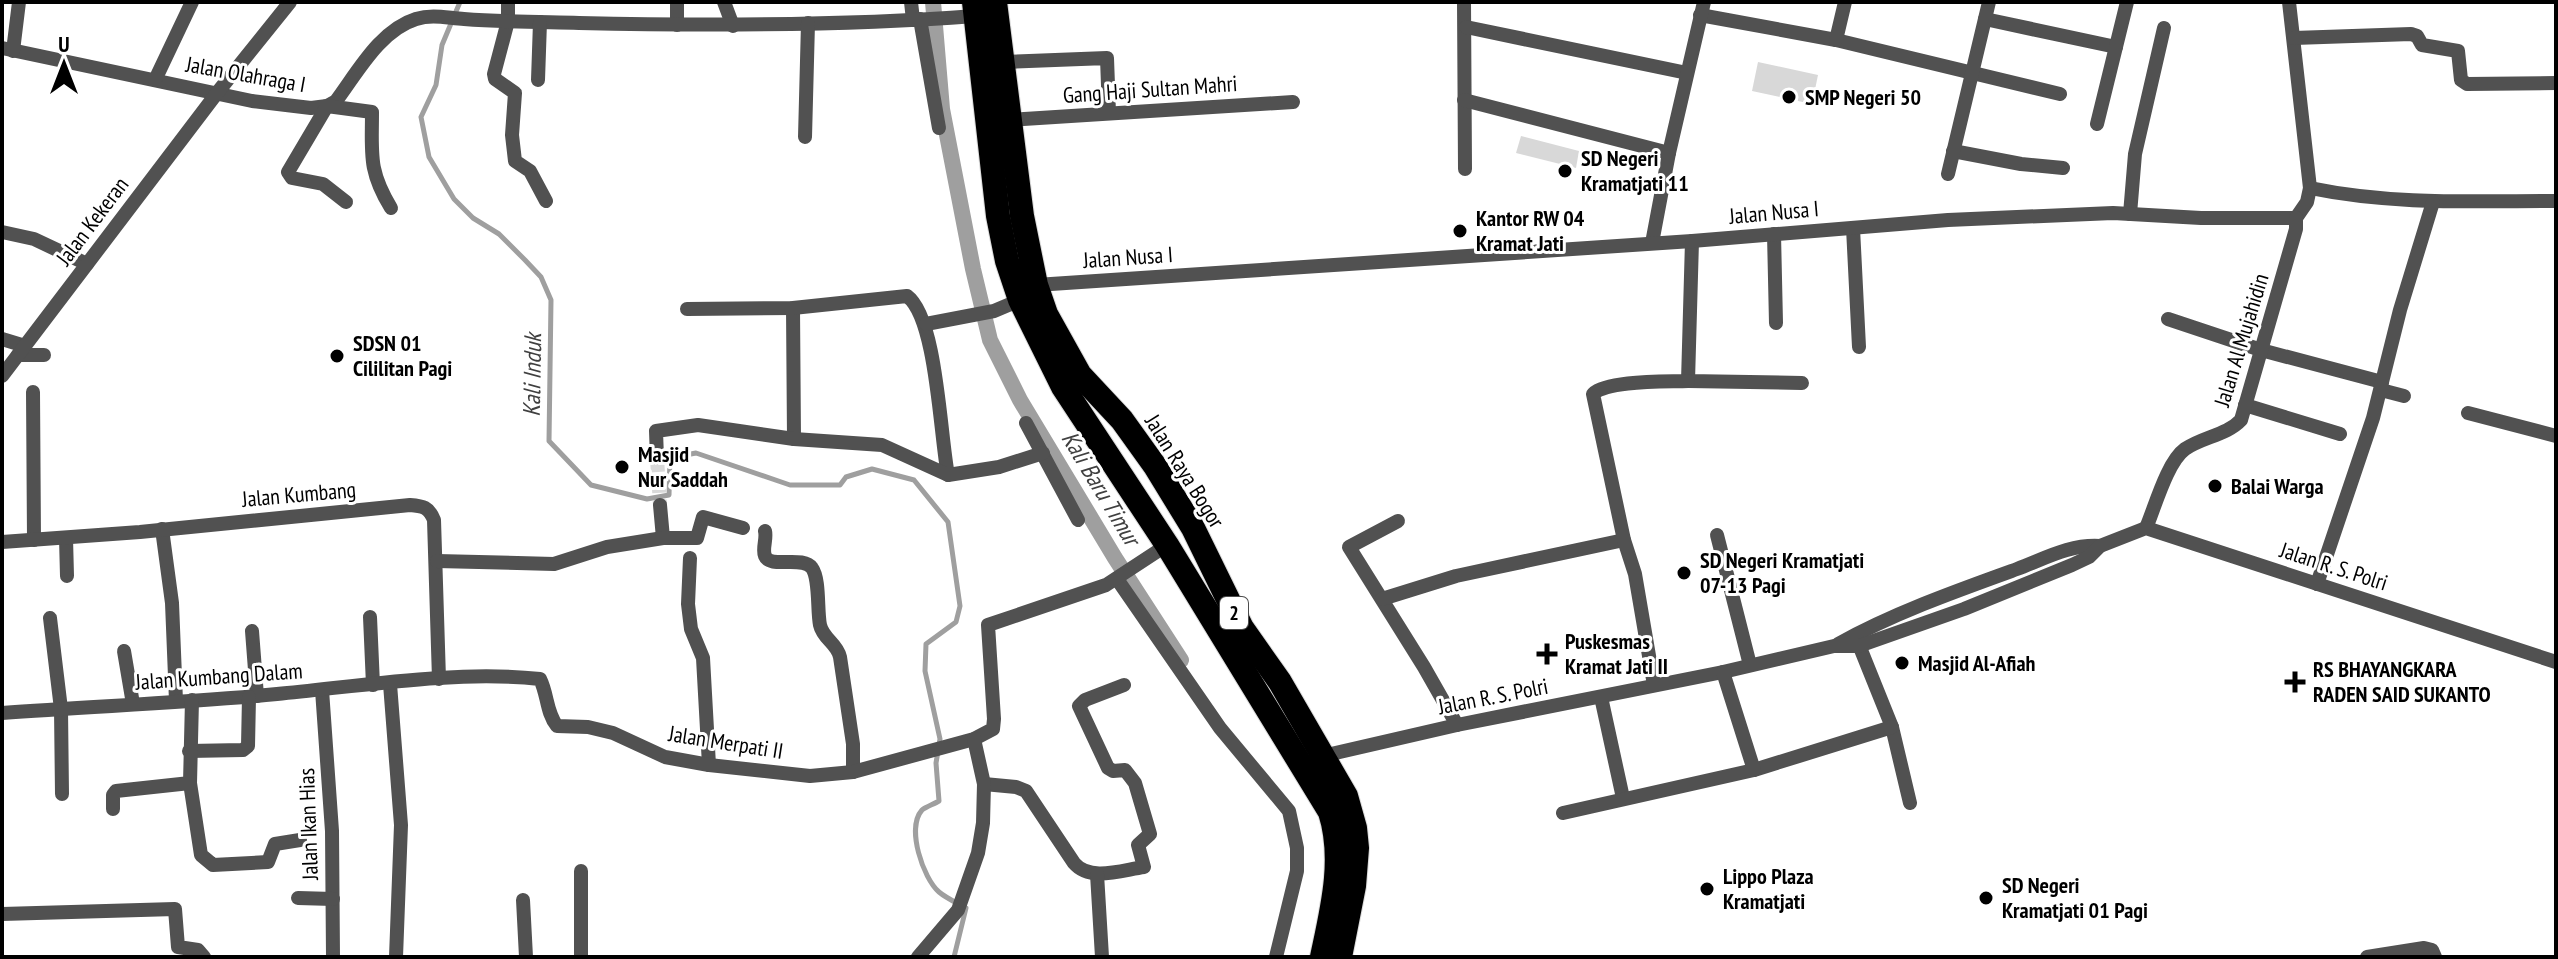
<svg xmlns="http://www.w3.org/2000/svg" width="2558" height="959" font-family="'PT Sans Narrow',sans-serif">
<rect width="100%" height="100%" fill="#fff"/>
<!-- grass -->
<g fill="#d8d8d8">
<path d="M1758,62L1818,75L1812,104L1752,91Z"/>
<path d="M1521,136L1579,151L1576,168L1516,153Z"/>
</g>
<g fill="none" stroke-linecap="round" stroke-linejoin="round">
<!-- stream -->
<path stroke="#9f9f9f" stroke-width="5" d="M460,2L442,45L436,85L421,117L429,157L454,199L473,218L499,234L525,260L541,277L551,300L549,441L591,485L647,499L669,495L670,458L696,453L790,485H840L846,477L872,469L914,480L948,522L960,606L956,622L926,644L925,671L940,739L936,763L939,801C934,804 926,807 922,810C906,828 923,878 939,892C946,898 957,903 966,908L954,957"/>
<!-- canal -->
<path stroke="#9f9f9f" stroke-width="16" d="M933,2L942,109L973,269L990,340L1020,400L1115,558L1181,660"/>
<!-- street-tunnel -->
<path stroke="#d9d9d9" stroke-width="14" stroke-dasharray="14 7" stroke-linecap="butt" d="M657,458L660,505"/>
<!-- highway casing -->
<g stroke="#dbdbdb" stroke-width="26">
<g id="highway">
<path d="M974,2L998,216L1007,261L1020,300L1063,387L1167,545L1330,812C1345,859 1332,910 1322,957"/>
<path d="M995,2L1022,216L1036,285L1046,314L1080,375L1122,420L1155,466L1193,528L1242,628L1280,682L1346,796L1355,828L1357,848L1354,886L1340,957"/>
</g>
</g>
<!-- street -->
<g stroke="#515151" stroke-width="14">
<path d="M508,2V21L494,74L495,79L515,93L512,135L515,161L530,171L546,201"/>
<path d="M724,2L733,26"/>
<path d="M911,2L913,20"/>
<path d="M1464,2L1465,169"/>
<path d="M2289,2L2310,188L2307,202L2296,218"/>
<path d="M1700,15L1836,40L2060,94"/>
<path d="M920,19L939,128"/>
<path d="M1985,19L2116,47"/>
<path d="M677,25V2"/>
<path d="M1466,27L1687,73"/>
<path d="M2294,38L2411,34L2417,36L2422,45L2458,51L2461,80L2467,84L2556,83"/>
<path d="M1836,40L1845,2"/>
<path d="M2,48L252,101L311,108L327,106L336,101C357,73 380,30 416,19C432,14 447,18 464,19C502,22 541,22 579,23C711,26 843,26 975,16"/>
<path d="M13,51L19,2"/>
<path d="M1002,62L1107,58L1109,113"/>
<path d="M155,80L192,2"/>
<path d="M538,80L540,22"/>
<path d="M1464,100L1669,153"/>
<path d="M1009,120L1293,102"/>
<path d="M2097,124L2127,2"/>
<path d="M805,137L808,23"/>
<path d="M1953,151L2021,164L2063,168"/>
<path d="M1948,174L1989,2"/>
<path d="M2310,188C2392,205 2473,201 2556,201"/>
<path d="M346,202L323,184L292,178L288,172L327,106L372,112C372,154 368,170 391,208"/>
<path d="M2130,214L2135,154L2164,28"/>
<path d="M1853,228L1859,347"/>
<path d="M2,232L34,239L87,264"/>
<path d="M1774,234L1776,323"/>
<path d="M1692,241L1688,381L1802,383"/>
<path d="M1652,243L1669,153L1704,2"/>
<path d="M1036,285L1692,241L1948,220L2113,213L2201,218H2296"/>
<path d="M793,308L794,439"/>
<path d="M687,309L793,308L907,296C937,318 940,436 948,475"/>
<path d="M2168,319L2261,350L2382,382"/>
<path d="M926,324L994,311L1020,300"/>
<path d="M2,339L25,346"/>
<path d="M18,355H44"/>
<path d="M2,376L217,93L290,2"/>
<path d="M2381,390L2404,396"/>
<path d="M33,392L34,540"/>
<path d="M2245,405L2340,434"/>
<path d="M2468,413L2556,436"/>
<path d="M1026,423L1078,520"/>
<path d="M657,458L656,431L698,425L794,439L882,445L948,475L999,467L1043,453"/>
<path d="M660,505L663,538"/>
<path d="M1398,521L1349,547L1424,667L1457,725"/>
<path d="M2146,528C2155,507 2167,462 2185,449C2202,437 2227,435 2241,420L2296,229V218"/>
<path d="M162,529L172,603L176,701"/>
<path d="M765,531C767,539 762,549 765,556C770,569 803,555 812,568C820,579 817,611 820,625C823,639 837,643 840,657L853,744V772"/>
<path d="M1717,535L1750,665"/>
<path d="M66,538L67,576"/>
<path d="M2,542L140,532L410,505C423,506 429,507 434,520L439,679"/>
<path d="M690,558L688,604L691,629L703,658L709,765"/>
<path d="M437,561L554,564L607,547L663,538H697L703,517L743,528"/>
<path d="M1117,579L1220,728L1289,811L1297,848V871L1276,957"/>
<path d="M2317,584L2373,418L2400,310L2433,202"/>
<path d="M1382,599L1456,576L1624,540"/>
<path d="M370,617L373,685"/>
<path d="M50,618L61,709L62,794"/>
<path d="M252,631L257,696"/>
<path d="M1857,640L1892,727L1910,803"/>
<path d="M1838,644C1894,613 1956,591 2017,569C2044,559 2070,544 2100,546"/>
<path d="M124,651L133,704"/>
<path d="M390,684L401,825L396,957"/>
<path d="M1654,685L1635,574L1624,540L1593,394C1608,380 1666,382 1688,381"/>
<path d="M322,690L332,831L333,957"/>
<path d="M1601,697L1623,798"/>
<path d="M2,713C94,706 186,703 277,694C361,686 457,670 540,679C548,695 546,712 557,726L588,727L613,733L665,757L709,765L810,776L853,772L974,739L993,729L994,719L988,625L1106,585L1167,545"/>
<path d="M189,751L243,750L248,746L249,697"/>
<path d="M1318,757L1457,725L1723,672L1834,646H1859L1964,609L2072,565L2089,557L2100,546L2146,528L2556,662"/>
<path d="M1754,770L1892,727"/>
<path d="M190,783L201,855L213,865L268,862L275,844L300,840"/>
<path d="M984,784L1016,787L1026,791L1074,863C1090,882 1122,870 1144,867L1138,845L1150,834L1135,783L1125,770L1113,771L1108,768L1079,706L1085,700L1124,685"/>
<path d="M113,809V795L116,791L190,783L192,700"/>
<path d="M1563,813L1754,770L1723,672"/>
<path d="M1097,874L1102,957"/>
<path d="M298,898L333,899"/>
<path d="M523,900L526,957"/>
<path d="M2,914L175,909L178,947L198,950L204,957"/>
<path d="M581,957V871"/>
<path d="M918,957L958,910L978,853L983,823L984,784L974,739"/>
<path d="M2367,957L2424,948L2432,950L2435,957"/>
</g>
<!-- highway -->
<use href="#highway" stroke="#000" stroke-width="24"/>
</g>
<!-- markers -->
<g fill="#000" stroke="#fff" stroke-width="3">
<circle cx="1789" cy="97" r="8"/>
<circle cx="1565" cy="171" r="8"/>
<circle cx="1460" cy="231" r="8"/>
<circle cx="337" cy="356" r="8"/>
<circle cx="622" cy="467" r="8"/>
<circle cx="2215" cy="486" r="8"/>
<circle cx="1684" cy="573" r="8"/>
<path d="M1543 642h8v8h8v8h-8v8h-8v-8h-8v-8h8z"/>
<circle cx="1902" cy="663" r="8"/>
<path d="M2291 670h8v8h8v8h-8v8h-8v-8h-8v-8h8z"/>
<circle cx="1707" cy="889" r="8"/>
<circle cx="1986" cy="898" r="8"/>
</g>
<g text-anchor="middle" dominant-baseline="central" stroke-width="6" stroke-linejoin="round" paint-order="stroke">
<!-- shield labels -->
<rect fill="#fff" stroke="#4c4c4c" stroke-width="2" x="1220" y="597" width="28" height="32" rx="6"/>
<g font-size="20" font-weight="bold" fill="#000">
<text x="1234" y="613">2</text>
</g>
<!-- street labels -->
<g font-size="22" fill="#000" stroke="#fff">
<text transform="translate(246 74) rotate(10)">Jalan Olahraga I</text>
<text transform="translate(1150 89) rotate(-4)">Gang Haji Sultan Mahri</text>
<text transform="translate(1774 212) rotate(-5)">Jalan Nusa I</text>
<text transform="translate(92 221) rotate(-53)">Jalan Kekeran</text>
<text transform="translate(1128 257) rotate(-4)">Jalan Nusa I</text>
<text transform="translate(2241 340) rotate(-73)">Jalan Al Mujahidin</text>
<text transform="translate(1185 471) rotate(58)">Jalan Raya Bogor</text>
<text transform="translate(299 494) rotate(-5)">Jalan Kumbang</text>
<text transform="translate(2334 566) rotate(18)">Jalan R. S. Polri</text>
<text transform="translate(219 676) rotate(-4)">Jalan Kumbang Dalam</text>
<text transform="translate(1493 696) rotate(-11)">Jalan R. S. Polri</text>
<text transform="translate(726 742) rotate(9)">Jalan Merpati II</text>
<text transform="translate(308 824) rotate(-92)">Jalan Ikan Hias</text>
</g>
<!-- poi labels -->
<g font-size="22" font-weight="bold" fill="#000" stroke="#fff" text-anchor="start">
<text x="1805" y="97">SMP Negeri 50</text>
<text x="1581" y="158">SD Negeri<tspan x="1581" dy="25">Kramatjati 11</tspan></text>
<text x="1476" y="218">Kantor RW 04<tspan x="1476" dy="25">Kramat Jati</tspan></text>
<text x="353" y="343">SDSN 01<tspan x="353" dy="25">Cililitan Pagi</tspan></text>
<text x="638" y="454">Masjid<tspan x="638" dy="25">Nur Saddah</tspan></text>
<text x="2231" y="486">Balai Warga</text>
<text x="1700" y="560">SD Negeri Kramatjati<tspan x="1700" dy="25">07-13 Pagi</tspan></text>
<text x="1565" y="641">Puskesmas<tspan x="1565" dy="25">Kramat Jati II</tspan></text>
<text x="1918" y="663">Masjid Al-Afiah</text>
<text x="2313" y="669">RS BHAYANGKARA<tspan x="2313" dy="25">RADEN SAID SUKANTO</tspan></text>
<text x="1723" y="876">Lippo Plaza<tspan x="1723" dy="25">Kramatjati</tspan></text>
<text x="2002" y="885">SD Negeri<tspan x="2002" dy="25">Kramatjati 01 Pagi</tspan></text>
</g>
<!-- water labels -->
<g font-size="24" font-style="italic" fill="#404040" stroke="#fff">
<text transform="translate(532 375) rotate(-89)">Kali Induk</text>
<text transform="translate(1101 488) rotate(59)">Kali Baru Timur</text>
</g>
</g>
<!-- border -->
<rect width="2558" height="959" fill="none" stroke="#000000" stroke-width="8"/>
<!-- north arrow -->
<g transform="translate(64 64)" stroke="#ffffff" stroke-width="6" paint-order="stroke">
<path d="M0-6L14 30L0 20L-14 30Z" fill="#000000"/>
<text y="-12" font-size="22" font-weight="bold" text-anchor="middle" fill="#000000">U</text>
</g>
</svg>
